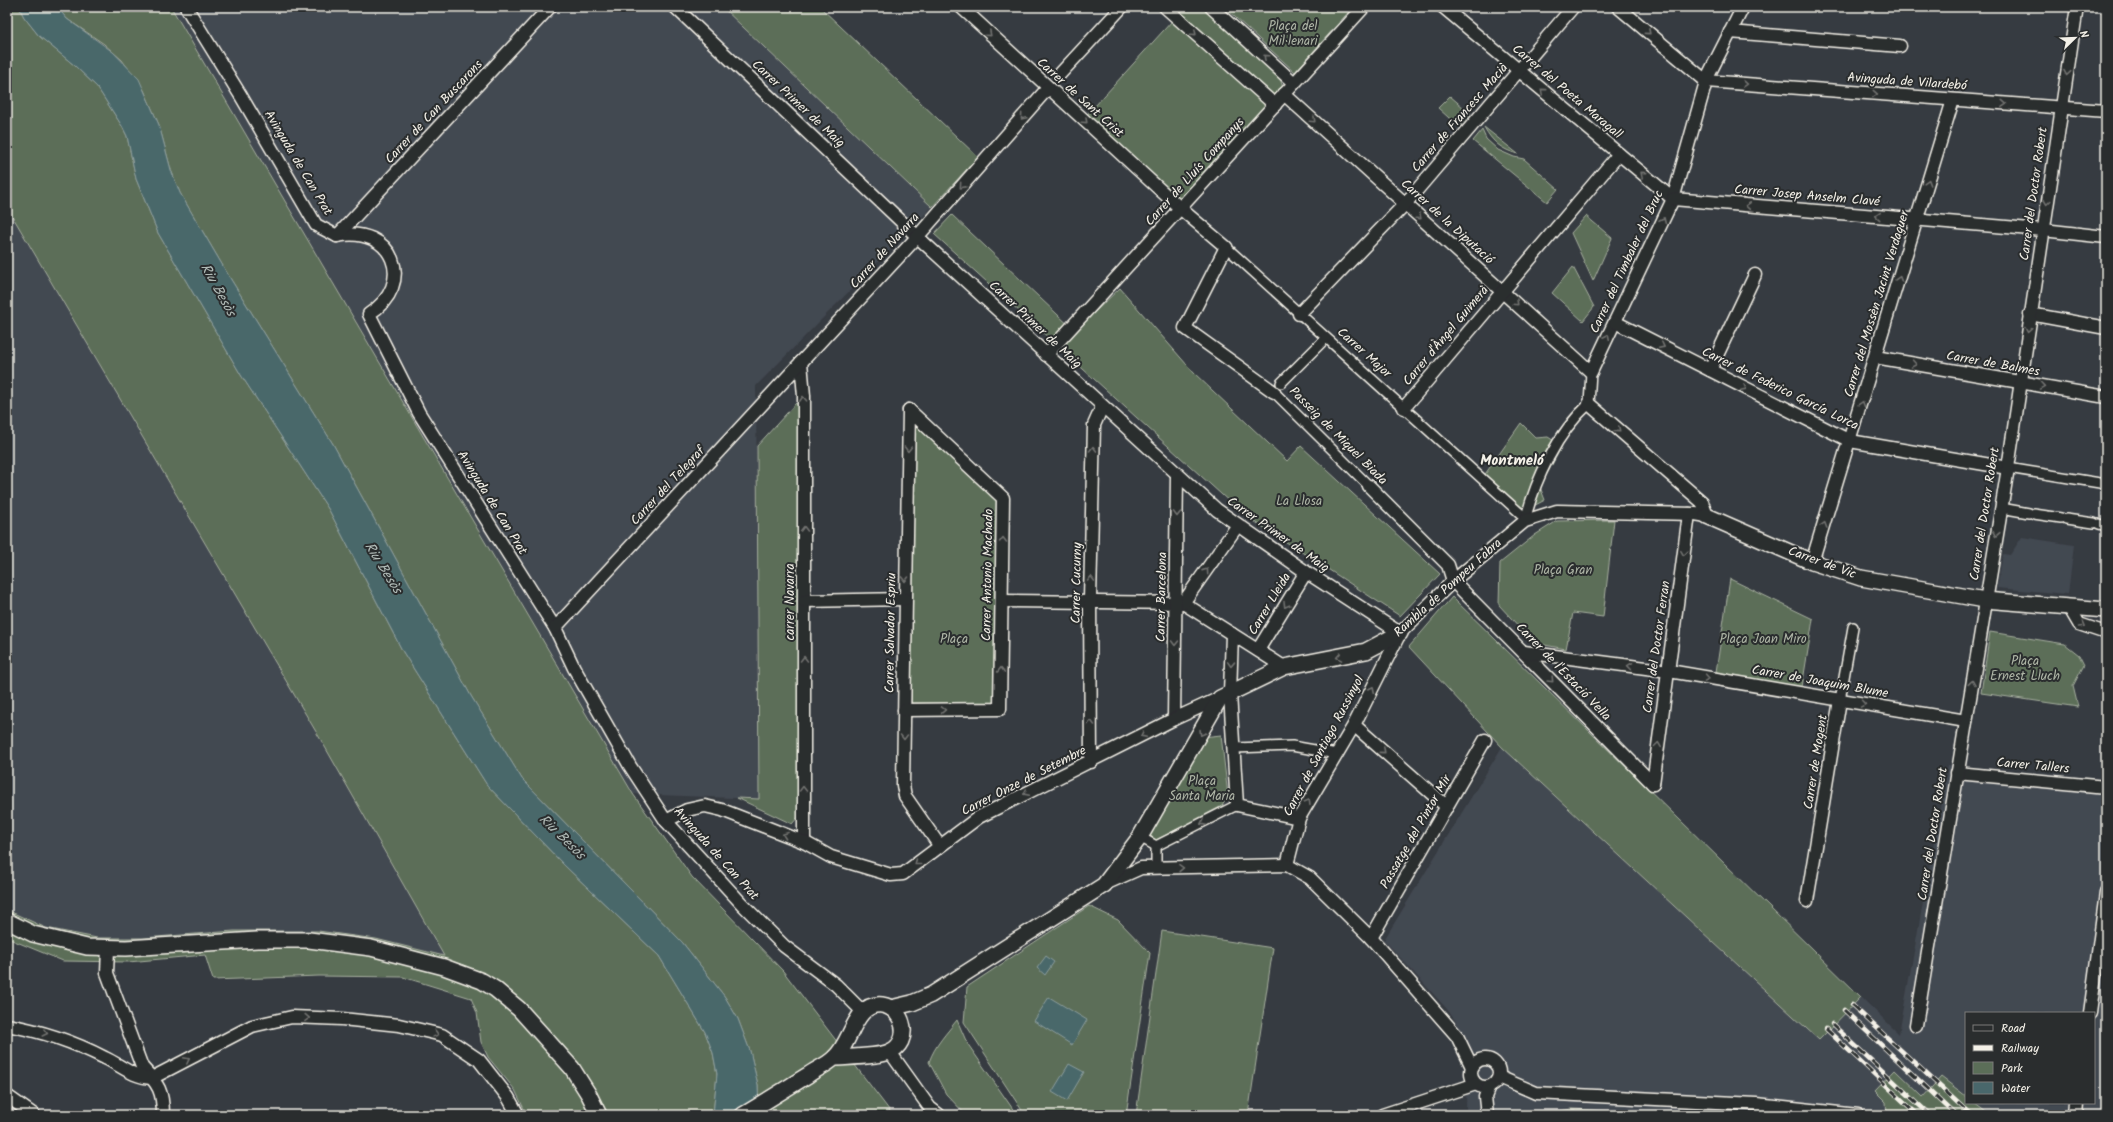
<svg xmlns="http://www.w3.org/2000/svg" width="2113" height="1122" font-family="Kalam,sans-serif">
<rect width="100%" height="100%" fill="#363b41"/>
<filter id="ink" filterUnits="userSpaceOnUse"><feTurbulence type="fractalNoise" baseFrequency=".025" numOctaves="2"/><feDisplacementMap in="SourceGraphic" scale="8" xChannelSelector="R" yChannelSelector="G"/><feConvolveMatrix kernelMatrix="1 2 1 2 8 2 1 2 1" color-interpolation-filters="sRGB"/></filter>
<g filter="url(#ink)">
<!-- built -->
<g fill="#434851">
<path d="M171,7H722L932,207L756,386L759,799L633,794Z"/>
<path d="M7,207L325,747L445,957L376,939L318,931H234L143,938H97L46,928L7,910Z"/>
<path d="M2022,537L2074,545L2068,594L1997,588L2003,554L2010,555Z"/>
<path d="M1502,747L1819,1039L1861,997L1899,1034L1948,765L2106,781V1115H1990L1974,1103H2094V1013H1966V1096L1941,1077L1923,1097L1886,1102L1887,1115H1673L1572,1109L1532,1115H1466L1467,1038L1447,1009L1384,940Z"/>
</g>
<!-- green -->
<g fill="#5b6e58" stroke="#a8b0a0">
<path d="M7,7H19L24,17L39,36L74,65L97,87L122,126L127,136L136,179L158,233L241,375L329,510L403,652L487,785L564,865L659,956L705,1032L713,1053L717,1074L713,1115H527L515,1090L488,1057L481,1042L477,1013L471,998L403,977L319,976L213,980L205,955L128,962L63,961L7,938V910L46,928L97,938H143L234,931H318L376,939L444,956L325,747L7,207Z"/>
<path d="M57,7H171L633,794L692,877L783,971L893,1115H759L758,1085L750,1051L738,1019L725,997L682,942L522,779L471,696L333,444L230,278L180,193L171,170L159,125L144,90L122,60L104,44L67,19Z"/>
<path d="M722,7H820L978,157L932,207Z"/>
<path d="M1169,7H1202L1280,78L1283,88L1278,95H1268Z"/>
<path d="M1224,7H1353L1295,72Z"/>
<path d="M1173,20L1268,104L1179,202L1085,117Z"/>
<path d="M1450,96L1471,114L1459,127L1438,108Z"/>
<path d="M1484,127L1518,154C1502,150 1492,142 1484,127Z"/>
<path d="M1482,130L1486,139L1498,150L1514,157L1524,159L1558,189L1547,202L1473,141Z"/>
<path d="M952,215L1075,331L1120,288L1194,373L1287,461L1301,446L1440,574L1400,616L1243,514L934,234Z"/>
<path d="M1586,216L1612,238L1593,281L1571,233Z"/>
<path d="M1573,267L1594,307L1583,321L1552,293Z"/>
<path d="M796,403L799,407L798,817L792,824L737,798L759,799L757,446Z"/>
<path d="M915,423L998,500L995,704L911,703Z"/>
<path d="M1521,423L1536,438L1548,437L1562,446L1540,487L1545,500L1516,515L1481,480Z"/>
<path d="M1614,520L1603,617L1573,613L1566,649L1534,643L1499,605L1500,563L1535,535L1557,521Z"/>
<path d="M1730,579L1813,619L1802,687L1716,672Z"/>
<path d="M1452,597L1861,997L1819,1040L1502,747L1409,647Z"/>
<path d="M1990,632L2065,644L2079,655L2084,665L2073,686L2078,707L1981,693Z"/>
<path d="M1221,735L1228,796L1222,806L1156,840L1148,834L1203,737Z"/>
<path d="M1089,906L1118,920L1150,953L1126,1115H1025L964,1022L967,987Z"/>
<path d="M1162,931L1273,948L1248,1115H1136Z"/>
<path d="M957,1020L967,1043L1017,1115H966L946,1094L929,1062C935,1045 946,1034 957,1020Z"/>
<path d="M1895,1070L1923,1097L1941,1077L1966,1096V1103H1974L1990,1115H1887L1886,1102L1875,1091Z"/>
<path d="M1572,1109L1673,1115H1532Z"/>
</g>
<!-- water -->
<g fill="#49676b" stroke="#8d9e9d">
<path d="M19,7H57L67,19L113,52L139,79L159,125L171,170L180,193L230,278L333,444L471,696L522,779L682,942L725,997L738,1019L750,1051L758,1085L759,1115H713L717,1074L713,1053L705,1032L659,956L564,865L487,785L403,652L329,510L241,375L158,233L136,179L127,136L122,126L97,87L74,65L39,36L24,17Z"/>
<path d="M1046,956L1054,962L1045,975L1037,968Z"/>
<path d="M1049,997L1087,1020L1072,1045L1034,1021Z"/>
<path d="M1069,1064L1084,1072L1067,1101L1052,1092Z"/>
</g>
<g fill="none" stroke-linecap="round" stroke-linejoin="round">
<!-- pedestrian casing -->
<g stroke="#f4f1e8" stroke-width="12">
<g id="pedestrian">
<path d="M1226,247L1521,514L1525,521"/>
<path d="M1281,383L1326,338"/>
<path d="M1274,392L1369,486"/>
<path d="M2008,468L2106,484"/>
<path d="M2001,508L2029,513"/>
<path d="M2034,514L2061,518"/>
<path d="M2066,519L2094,523"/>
<path d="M1525,521C1535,480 1557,433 1589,404L1591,372"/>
<path d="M2099,524L2106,526"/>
<path d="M1840,700L1853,627"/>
<path d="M1234,748L1292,746L1337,754"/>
<path d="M1140,837L1156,846L1237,805"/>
<path d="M1156,846V868"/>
</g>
</g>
<!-- minor casing -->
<g stroke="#f4f1e8" stroke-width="15">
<g id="minor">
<path d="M186,7L241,96L316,225L337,236C393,224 417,284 369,314L419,413L555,628L574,668L630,766L666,821L742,904L784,946L836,985L862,1011"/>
<path d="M675,7L922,241L1217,510L1306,572L1400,633"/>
<path d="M961,7L1181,209L1226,247L1185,328L1274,392"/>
<path d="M1165,7L1275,105"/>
<path d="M1211,7L1294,83"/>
<path d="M1443,7L1673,199"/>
<path d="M1618,7L1706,81L2106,111"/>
<path d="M1730,32L1900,46"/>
<path d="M1059,75L1122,7"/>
<path d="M1284,94L1591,372L1673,199L1707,78L1743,7"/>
<path d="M1673,199L2043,230L2106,237"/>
<path d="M337,236L550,7"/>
<path d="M1299,314L1405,204L1573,7"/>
<path d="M2030,314L2106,328"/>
<path d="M1615,322L1850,441L2008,468"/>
<path d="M1046,355L1364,7"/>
<path d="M1875,357L2106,397"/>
<path d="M801,362L804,396V842"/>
<path d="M1710,370L1755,275"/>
<path d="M1404,408L1619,154"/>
<path d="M909,410L903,785L905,796L939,845"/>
<path d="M1369,486L1448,565L1453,581L1653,784"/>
<path d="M1812,562L1953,100"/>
<path d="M804,601L905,599"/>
<path d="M1003,601L1183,603L1284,667"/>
<path d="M1183,603L1238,525"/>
<path d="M2069,607L2079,624L2106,633"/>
<path d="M555,628L918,236L1048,88"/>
<path d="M1232,634L1230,694L1237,805L1299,818"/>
<path d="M1258,650L1306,572"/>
<path d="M1524,652L1669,671L1966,721"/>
<path d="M904,710L1000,709L1003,498L909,410"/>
<path d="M1174,719L1177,475"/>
<path d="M1354,725L1447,807"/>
<path d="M1091,762L1090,600L1094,425L1102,407"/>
<path d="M1957,773L2106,787"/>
<path d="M1653,784L1689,514"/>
<path d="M666,821L687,810L705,806L722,810L804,842L831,857L891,875L903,874L979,817L1174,719L1220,698"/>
<path d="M1287,865L1299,818L1354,725L1400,633L1453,581L1525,521L1557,511L1695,514L1707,516L1702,502L1589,404"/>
<path d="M1287,865L1310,878L1371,938L1457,1036L1472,1067"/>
<path d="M1105,884L1141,868L1287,865"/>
<path d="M1807,901L1840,700"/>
<path d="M1371,938L1485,740"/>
<path d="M108,948L107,973L142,1067C159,1085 163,1091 163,1115"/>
<path d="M2090,1013L2106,893"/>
<path d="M7,1025C42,1031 74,1042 105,1058C122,1066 132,1077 152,1078L252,1026L292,1017L342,1019L399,1025L442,1035L479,1060L508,1097L518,1115"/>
<path d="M1916,1025L2008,468L2077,7"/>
<path d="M890,1052L930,1108L939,1115"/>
<circle cx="1485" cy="1073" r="14"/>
<path d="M1499,1077L1536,1093L1756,1104L1858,1115"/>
<path d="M7,1096L34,1115"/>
<path d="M1382,1115L1476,1084"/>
<path d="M1487,1115L1485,1097L1489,1087"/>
<path d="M2076,1115L2077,1103"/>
</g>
</g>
<!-- tertiary casing -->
<g stroke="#f4f1e8" stroke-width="18">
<g id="tertiary">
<path d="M1707,516L1812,562L1861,578L1985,600L2106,610"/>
<path d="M7,921L33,934L87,947L126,948L257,940H309L371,948L444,967L482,981L495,989L519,1009L572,1068L589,1095L599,1115"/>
<path d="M891,1008L912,1003L931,995L1104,885L1140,837L1220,698L1284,667L1366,651L1400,633"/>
<path d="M743,1115C765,1102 787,1088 808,1075C816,1069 827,1065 834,1058C852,1043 854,1002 882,1005C905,1008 912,1043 889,1052C878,1057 847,1057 834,1058"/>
</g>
</g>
<!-- pedestrian -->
<use href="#pedestrian" stroke="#2a2d2e" stroke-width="9"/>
<!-- minor -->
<use href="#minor" stroke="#2a2d2e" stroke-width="12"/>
<!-- tertiary -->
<use href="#tertiary" stroke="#2a2d2e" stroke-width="15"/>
<!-- rail casing -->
<g stroke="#f4f1e8" stroke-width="4.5">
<g id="rail">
<path d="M1852,1005L1971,1115"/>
<path d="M1844,1010L1956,1115"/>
<path d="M1832,1024L1930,1115"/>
<path d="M1826,1029L1918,1115"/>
</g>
</g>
<!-- rail -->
<use href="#rail" stroke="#2a2d2e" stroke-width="3" stroke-dasharray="9" stroke-linecap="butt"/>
</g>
<!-- one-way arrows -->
<defs><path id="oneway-chevron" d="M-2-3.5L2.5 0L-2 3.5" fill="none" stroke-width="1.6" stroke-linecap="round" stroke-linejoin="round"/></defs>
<g stroke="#71726f">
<use href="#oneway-chevron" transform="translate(1648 32) rotate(40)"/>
<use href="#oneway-chevron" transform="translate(1194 33) rotate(42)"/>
<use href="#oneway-chevron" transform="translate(989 34) rotate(42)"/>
<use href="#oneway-chevron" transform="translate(1266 57) rotate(-138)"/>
<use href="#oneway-chevron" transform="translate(2067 73) rotate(99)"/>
<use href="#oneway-chevron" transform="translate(1745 84) rotate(4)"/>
<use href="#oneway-chevron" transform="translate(1543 91) rotate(-140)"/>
<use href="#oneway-chevron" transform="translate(1875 94) rotate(4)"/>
<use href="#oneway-chevron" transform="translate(2004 104) rotate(4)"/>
<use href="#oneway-chevron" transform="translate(1023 117) rotate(131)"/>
<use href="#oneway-chevron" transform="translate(1313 120) rotate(43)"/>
<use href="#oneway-chevron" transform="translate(1085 121) rotate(42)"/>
<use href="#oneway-chevron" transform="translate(1643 174) rotate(-140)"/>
<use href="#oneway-chevron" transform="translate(1928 182) rotate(-73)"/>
<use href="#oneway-chevron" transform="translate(962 186) rotate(131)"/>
<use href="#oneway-chevron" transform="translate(2047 202) rotate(98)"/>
<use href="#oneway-chevron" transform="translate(1748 206) rotate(-175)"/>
<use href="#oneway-chevron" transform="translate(1878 216) rotate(-175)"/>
<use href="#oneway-chevron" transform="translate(1419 217) rotate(42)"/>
<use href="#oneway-chevron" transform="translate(1663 220) rotate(-65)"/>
<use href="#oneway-chevron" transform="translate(1899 279) rotate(-73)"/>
<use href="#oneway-chevron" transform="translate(1516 303) rotate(43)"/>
<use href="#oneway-chevron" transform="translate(2028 330) rotate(99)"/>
<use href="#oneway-chevron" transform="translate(1607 337) rotate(-64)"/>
<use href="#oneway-chevron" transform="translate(1662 346) rotate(27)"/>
<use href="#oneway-chevron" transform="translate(1914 364) rotate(10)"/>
<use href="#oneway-chevron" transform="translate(2042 386) rotate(9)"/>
<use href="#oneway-chevron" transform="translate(1744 388) rotate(27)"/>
<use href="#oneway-chevron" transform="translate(803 399) rotate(-93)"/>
<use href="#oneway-chevron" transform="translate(1862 404) rotate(-73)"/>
<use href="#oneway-chevron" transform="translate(1618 430) rotate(41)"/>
<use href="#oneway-chevron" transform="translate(908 449) rotate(91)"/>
<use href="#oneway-chevron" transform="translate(1093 449) rotate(-89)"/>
<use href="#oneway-chevron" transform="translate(1177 514) rotate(91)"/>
<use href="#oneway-chevron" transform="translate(1824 525) rotate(-73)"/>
<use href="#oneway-chevron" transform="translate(804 529) rotate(-90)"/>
<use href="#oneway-chevron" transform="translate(1996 534) rotate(100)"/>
<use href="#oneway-chevron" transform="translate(1003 540) rotate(-90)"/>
<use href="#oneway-chevron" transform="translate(1684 553) rotate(97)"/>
<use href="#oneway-chevron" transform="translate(1206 571) rotate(-55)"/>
<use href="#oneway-chevron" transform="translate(905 579) rotate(91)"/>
<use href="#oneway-chevron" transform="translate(1091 579) rotate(-89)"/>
<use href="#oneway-chevron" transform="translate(1286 605) rotate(121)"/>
<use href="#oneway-chevron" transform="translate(2083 625) rotate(30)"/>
<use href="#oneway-chevron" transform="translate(1175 643) rotate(91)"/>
<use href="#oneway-chevron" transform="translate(1339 657) rotate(170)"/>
<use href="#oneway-chevron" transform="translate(804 659) rotate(-90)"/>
<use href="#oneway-chevron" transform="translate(1231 664) rotate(92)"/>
<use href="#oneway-chevron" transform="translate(1630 666) rotate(-172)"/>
<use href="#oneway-chevron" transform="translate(1001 670) rotate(-89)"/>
<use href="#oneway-chevron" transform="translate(1707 678) rotate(10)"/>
<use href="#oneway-chevron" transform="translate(1551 680) rotate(46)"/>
<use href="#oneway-chevron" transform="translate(1972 683) rotate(-81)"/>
<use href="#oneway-chevron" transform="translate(1372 689) rotate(-64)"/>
<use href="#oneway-chevron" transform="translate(1863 704) rotate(9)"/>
<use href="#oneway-chevron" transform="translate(943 710) rotate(-1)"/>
<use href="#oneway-chevron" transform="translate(1091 723) rotate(-90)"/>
<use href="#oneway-chevron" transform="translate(1202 733) rotate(121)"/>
<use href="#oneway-chevron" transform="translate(1143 735) rotate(153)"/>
<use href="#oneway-chevron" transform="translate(904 737) rotate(90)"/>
<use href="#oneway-chevron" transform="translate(1658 745) rotate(-82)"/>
<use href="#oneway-chevron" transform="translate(1383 751) rotate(41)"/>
<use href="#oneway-chevron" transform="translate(803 789) rotate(-90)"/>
<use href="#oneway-chevron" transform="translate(1026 793) rotate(154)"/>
<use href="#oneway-chevron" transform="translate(1308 802) rotate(-59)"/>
<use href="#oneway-chevron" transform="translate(1203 823) rotate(153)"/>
<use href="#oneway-chevron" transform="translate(785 835) rotate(-160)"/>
<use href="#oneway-chevron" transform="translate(917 863) rotate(142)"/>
<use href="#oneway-chevron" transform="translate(1181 868) rotate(-1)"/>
<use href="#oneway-chevron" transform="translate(307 1018) rotate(2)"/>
<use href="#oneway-chevron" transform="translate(45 1033) rotate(14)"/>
<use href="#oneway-chevron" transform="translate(436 1034) rotate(15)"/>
<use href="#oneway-chevron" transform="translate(187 1060) rotate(-27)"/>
</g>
</g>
<g text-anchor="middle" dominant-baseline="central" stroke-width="4" stroke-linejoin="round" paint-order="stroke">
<!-- park labels -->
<g font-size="13" fill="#afb6a7" stroke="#2a2d2e">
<text x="1293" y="26">Plaça del<tspan x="1293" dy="15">Mil·lenari</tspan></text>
<text x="1299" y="501">La Llosa</text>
<text x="1563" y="570">Plaça Gran</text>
<text x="954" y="639">Plaça</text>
<text x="1763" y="639">Plaça Joan Miro</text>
<text x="2025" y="661">Plaça<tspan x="2025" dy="15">Ernest Lluch</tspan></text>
<text x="1202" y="781">Plaça<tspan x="1202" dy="15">Santa Maria</tspan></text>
</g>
<!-- street labels -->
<g font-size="13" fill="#f4f1e8" stroke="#2a2d2e">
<text transform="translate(1907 82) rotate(4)">Avinguda de Vilardebó</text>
<text transform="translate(1567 92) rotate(40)">Carrer del Poeta Maragall</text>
<text transform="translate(1080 98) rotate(42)">Carrer de Sant Crist</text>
<text transform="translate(798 104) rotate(43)">Carrer Primer de Maig</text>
<text transform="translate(434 112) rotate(-47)">Carrer de Can Buscarons</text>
<text transform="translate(1460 118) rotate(-49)">Carrer de Francesc Macià</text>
<text transform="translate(298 163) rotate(59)">Avinguda de Can Prat</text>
<text transform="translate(1195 172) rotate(-48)">Carrer de Lluís Companys</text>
<text transform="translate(2034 194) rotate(-82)">Carrer del Doctor Robert</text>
<text transform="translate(1807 196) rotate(5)">Carrer Josep Anselm Clavé</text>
<text transform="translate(1447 222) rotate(42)">Carrer de la Diputació</text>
<text transform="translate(885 251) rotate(-48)">Carrer de Navarra</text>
<text transform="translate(1627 262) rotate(-65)">Carrer del Timbaler del Bruc</text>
<text transform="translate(1877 304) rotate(-73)">Carrer del Mossèn Jacint Verdaguer</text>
<text transform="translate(1035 325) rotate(43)">Carrer Primer de Maig</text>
<text transform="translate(1446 336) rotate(-50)">Carrer d'Àngel Guimerà</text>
<text transform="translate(1364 353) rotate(42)">Carrer Major</text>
<text transform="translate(1993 364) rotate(10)">Carrer de Balmes</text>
<text transform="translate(1780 389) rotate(26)">Carrer de Federico García Lorca</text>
<text transform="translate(1338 436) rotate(45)">Passeig de Miquel Biada</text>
<text transform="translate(668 486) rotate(-47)">Carrer del Telegraf</text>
<text transform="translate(492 503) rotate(58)">Avinguda de Can Prat</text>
<text transform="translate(1985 514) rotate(-81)">Carrer del Doctor Robert</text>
<text transform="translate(1278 535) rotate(35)">Carrer Primer de Maig</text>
<text transform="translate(1822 563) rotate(20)">Carrer de Vic</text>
<text transform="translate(988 575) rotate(-89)">Carrer Antonio Machado</text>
<text transform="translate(1077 583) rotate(-89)">Carrer Cucurny</text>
<text transform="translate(1448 588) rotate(-42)">Rambla de Pompeu Fabra</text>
<text transform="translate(1162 597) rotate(-89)">Carrer Barcelona</text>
<text transform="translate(790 602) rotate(-90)">carrer Navarra</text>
<text transform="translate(1270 604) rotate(-59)">Carrer Lleida</text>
<text transform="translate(891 633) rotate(-89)">Carrer Salvador Espriu</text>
<text transform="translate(1657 647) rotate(-82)">Carrer del Doctor Ferran</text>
<text transform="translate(1563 672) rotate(46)">Carrer de l'Estació Vella</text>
<text transform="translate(1820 682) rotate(10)">Carrer de Joaquim Blume</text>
<text transform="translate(1324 746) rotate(-62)">Carrer de Santiago Russinyol</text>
<text transform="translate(1816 762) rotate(-81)">Carrer de Mogent</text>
<text transform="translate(2033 766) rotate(5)">Carrer Tallers</text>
<text transform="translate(1024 781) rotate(-27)">Carrer Onze de Setembre</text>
<text transform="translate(1416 832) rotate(-60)">Passatge del Pintor Mir</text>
<text transform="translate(1933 834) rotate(-81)">Carrer del Doctor Robert</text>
<text transform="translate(716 854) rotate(48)">Avinguda de Can Prat</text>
</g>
<!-- water labels -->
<g font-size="14" font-style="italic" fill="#b0bab6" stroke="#2a2d2e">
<text transform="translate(218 290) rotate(61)">Riu Besòs</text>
<text transform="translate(383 568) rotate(58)">Riu Besòs</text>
<text transform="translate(562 837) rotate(44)">Riu Besòs</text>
</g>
<!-- quarter labels -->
<g font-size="15" font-weight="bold" fill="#f4f1e8" stroke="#2a2d2e">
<text x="1512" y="461">Montmeló</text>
</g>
</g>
<!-- margin -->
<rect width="2113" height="1122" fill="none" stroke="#2a2d2e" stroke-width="24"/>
<rect x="12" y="12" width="2089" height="1098" fill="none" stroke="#f4f1e8" stroke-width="1.5" filter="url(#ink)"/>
<!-- legend -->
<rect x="1965" y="1012" width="130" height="92" fill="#2a2d2e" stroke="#7b7b78"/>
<rect x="1973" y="1025" width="20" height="6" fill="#2a2d2e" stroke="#7b7b78"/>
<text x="2001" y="1032" font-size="12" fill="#f4f1e8">Road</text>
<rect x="1973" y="1045" width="20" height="6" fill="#f4f1e8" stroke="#7b7b78"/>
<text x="2001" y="1052" font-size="12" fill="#f4f1e8">Railway</text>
<rect x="1973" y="1062" width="20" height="12" fill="#5b6e58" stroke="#7b7b78"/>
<text x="2001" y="1072" font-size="12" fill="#f4f1e8">Park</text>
<rect x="1973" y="1082" width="20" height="12" fill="#49676b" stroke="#7b7b78"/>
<text x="2001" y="1092" font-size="12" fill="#f4f1e8">Water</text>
<!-- north arrow -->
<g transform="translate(2075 38) rotate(67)" stroke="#2a2d2e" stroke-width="3" paint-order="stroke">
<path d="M0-3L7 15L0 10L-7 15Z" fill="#f4f1e8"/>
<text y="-6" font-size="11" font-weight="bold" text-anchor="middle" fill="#f4f1e8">N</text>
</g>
</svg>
